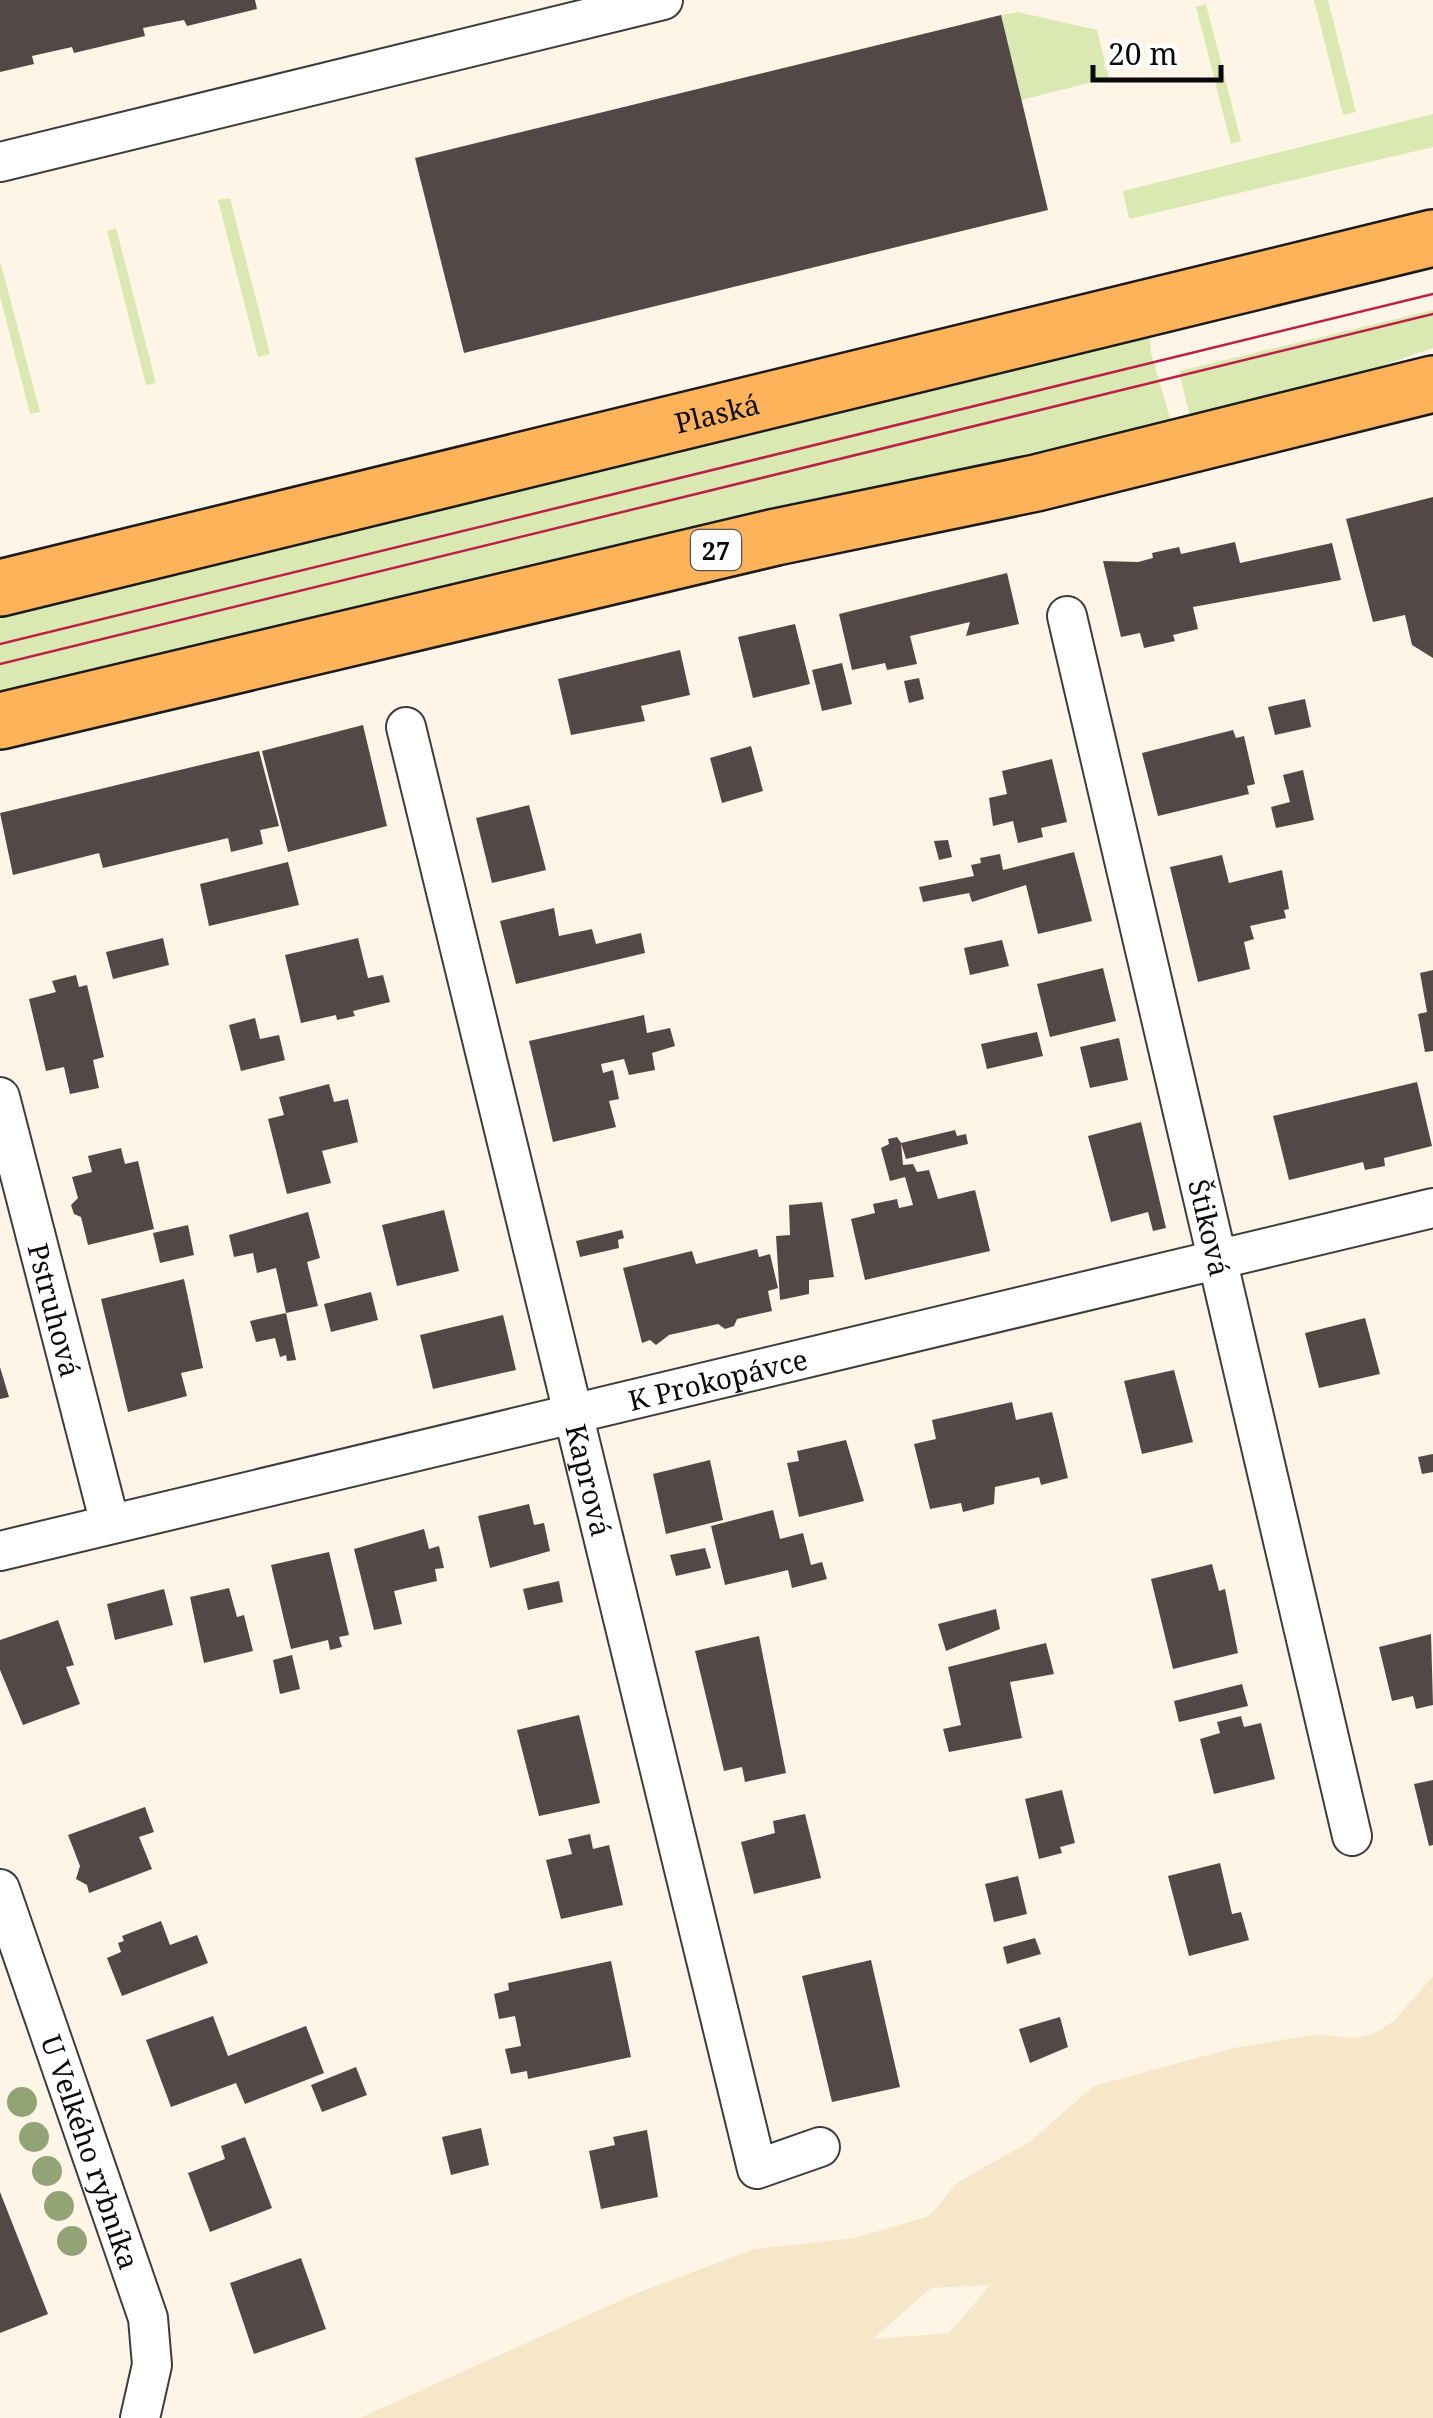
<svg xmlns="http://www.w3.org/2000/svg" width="1433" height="2418" font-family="'Noto Serif',serif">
<rect width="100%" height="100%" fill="#fff5e7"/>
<!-- farmland -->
<path fill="#f5e7c7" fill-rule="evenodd" d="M1433,1976V2418H360L635,2294L754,2249L855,2238L929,2216L958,2182L1028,2143L1094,2086L1234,2048L1318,2034L1353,2038L1373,2034L1394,2021ZM990,2285L949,2333L873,2339L931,2288Z"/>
<!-- green -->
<g fill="#d9e9b1">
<path d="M1314,0H1328L1356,112L1343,115Z"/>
<path d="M1206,4L1241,141L1231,144L1196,7Z"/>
<path d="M1018,12L1097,30L1109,78L1021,100L1001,15Z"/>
<path d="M1433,114V147L1129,219L1123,191Z"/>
<path d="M230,198L270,354L258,357L218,200Z"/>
<path d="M116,228L156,383L146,385L107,231Z"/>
<path d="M0,261L40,412L30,414L0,296Z"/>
<path d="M1433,310V348L1303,393L1191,421L1179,371Z"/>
<path d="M1149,331L1151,353L1172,425L473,580L0,695V611Z"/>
</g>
<!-- building -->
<g fill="#534846">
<path d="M0,0H255L257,9L187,26L184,20L143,28L145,36L74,53L72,47L32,56L34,64L0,72Z"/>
<path d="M1001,15L1048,210L464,353L415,158Z"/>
<path d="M1433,497V658L1412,645L1405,615L1373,622L1346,519Z"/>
<path d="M1235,542L1240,563L1332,543L1341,580L1193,607L1198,629L1173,635L1175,641L1144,648L1140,633L1121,637L1103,561L1138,562L1153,558L1152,553L1179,547L1181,554Z"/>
<path d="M1007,573L1019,624L966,636L970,622L910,636L917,664L887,670L885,663L852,670L839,614Z"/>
<path d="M795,624L810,684L753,698L738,637Z"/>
<path d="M680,650L690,695L641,706L645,721L571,735L558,679Z"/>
<path d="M842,663L852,704L822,711L812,670Z"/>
<path d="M919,678L924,699L909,703L904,681Z"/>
<path d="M1305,699L1311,727L1275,735L1268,707Z"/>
<path d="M363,725L387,826L288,852L262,751Z"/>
<path d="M1233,730L1236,738L1244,736L1255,784L1247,786L1249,794L1158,816L1142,753Z"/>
<path d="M751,746L763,791L722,803L710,758Z"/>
<path d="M259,751L279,826L260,830L263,844L231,852L228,838L103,868L99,853L13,875L0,813Z"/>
<path d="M1052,759L1067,822L1041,828L1043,837L1018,843L1013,821L993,826L989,798L1007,794L1002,771Z"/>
<path d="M1303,770L1314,820L1276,828L1271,807L1290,802L1283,775Z"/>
<path d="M529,805L546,870L492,883L476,818Z"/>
<path d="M948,840L952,857L939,860L934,841Z"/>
<path d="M1074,852L1092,921L1038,934L1026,885L972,902L969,893L923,902L919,887L974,876L971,865L981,863L980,858L1000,854L1003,870Z"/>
<path d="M1222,855L1229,883L1282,870L1289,909L1284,910L1286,918L1250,926L1254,939L1244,942L1250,969L1198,982L1170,867Z"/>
<path d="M288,862L299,905L209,926L200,884Z"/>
<path d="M554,908L559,936L592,929L596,944L641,933L645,953L516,984L500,921Z"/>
<path d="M163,938L169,965L113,979L106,952Z"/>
<path d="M358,938L368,978L383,975L390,1002L353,1011L355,1016L337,1020L336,1015L301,1023L285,955Z"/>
<path d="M1002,940L1009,966L970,975L964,948Z"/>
<path d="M1103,968L1116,1021L1050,1037L1037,984Z"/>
<path d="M1433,970V1051L1425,1052L1418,1014L1427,1012L1420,973Z"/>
<path d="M76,975L79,987L87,985L104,1057L93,1060L99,1088L70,1094L64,1067L46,1071L29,999L56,992L52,981Z"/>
<path d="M644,1015L647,1033L670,1028L675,1046L652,1053L655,1070L629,1075L624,1059L601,1064L603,1073L613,1070L619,1099L609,1101L616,1127L553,1142L529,1041Z"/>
<path d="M255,1018L260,1039L279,1035L285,1060L241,1071L229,1025Z"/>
<path d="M1037,1032L1043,1056L987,1069L981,1044Z"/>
<path d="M1119,1038L1128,1080L1090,1088L1080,1047Z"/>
<path d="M1417,1082L1432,1146L1384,1158L1385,1166L1365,1170L1363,1162L1289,1180L1273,1116Z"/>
<path d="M329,1084L334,1102L348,1099L358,1142L322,1151L331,1183L287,1194L268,1119L284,1115L279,1097Z"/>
<path d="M1141,1122L1166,1228L1153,1231L1148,1212L1111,1222L1088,1136Z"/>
<path d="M955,1130L957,1136L966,1134L968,1144L906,1159L901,1143L903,1165L913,1164L917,1172L929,1170L938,1199L975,1190L990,1251L865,1280L851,1219L875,1213L873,1204L897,1199L899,1208L913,1205L905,1177L890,1181L881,1148L889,1144L888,1139L897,1137L901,1143Z"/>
<path d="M121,1148L125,1164L138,1161L154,1229L88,1245L81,1217L74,1214L71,1205L78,1198L72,1177L92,1172L88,1156Z"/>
<path d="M822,1202L834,1277L809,1280V1294L780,1300L776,1236L790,1235L789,1205Z"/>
<path d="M444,1210L459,1271L397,1286L382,1225Z"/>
<path d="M308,1212L320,1258L307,1262L318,1306L286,1313L276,1268L257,1273L253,1253L234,1257L229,1235Z"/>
<path d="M188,1225L194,1255L160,1263L153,1233Z"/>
<path d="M622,1230L624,1238L618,1240L619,1248L580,1257L576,1241Z"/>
<path d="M757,1249L759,1257L770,1254L778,1288L768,1291L772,1311L737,1319L734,1326L725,1329L718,1324L669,1335L656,1345L650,1340L642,1343L623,1268L692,1251L696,1264Z"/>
<path d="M184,1279L203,1368L181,1373L187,1396L128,1412L101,1299Z"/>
<path d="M371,1292L378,1320L331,1332L324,1304Z"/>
<path d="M286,1313L296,1360L287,1361L286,1355L280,1357L275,1338L256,1342L250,1321Z"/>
<path d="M503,1315L516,1370L433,1389L420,1335Z"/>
<path d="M1365,1318L1380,1374L1319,1388L1305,1333Z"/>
<path d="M0,1367L9,1397L0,1399Z"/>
<path d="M1174,1370L1193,1442L1142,1454L1124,1381Z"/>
<path d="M1012,1402L1016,1420L1052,1412L1068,1478L1041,1485L1039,1477L995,1487L994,1504L963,1512L961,1503L930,1509L914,1444L936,1439L932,1420Z"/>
<path d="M846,1440L864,1501L799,1517L787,1463L799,1461L797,1451Z"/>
<path d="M1433,1454V1472L1422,1474L1418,1457Z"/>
<path d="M710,1460L723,1520L666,1534L653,1474Z"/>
<path d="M529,1504L534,1525L544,1523L550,1551L490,1568L478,1516Z"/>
<path d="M773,1510L780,1539L803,1533L811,1565L822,1562L827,1579L792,1588L788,1570L725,1585L711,1526Z"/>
<path d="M424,1529L429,1549L439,1546L444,1568L435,1569L437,1581L394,1591L402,1624L374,1630L354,1549Z"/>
<path d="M705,1548L711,1568L676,1576L670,1555Z"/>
<path d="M329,1552L349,1635L339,1637L342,1647L330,1650L328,1640L291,1649L271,1565Z"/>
<path d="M1212,1564L1219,1591L1225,1589L1238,1653L1173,1669L1151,1579Z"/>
<path d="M559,1581L563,1602L528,1610L523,1589Z"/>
<path d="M229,1588L237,1617L244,1615L253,1651L204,1663L190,1597Z"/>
<path d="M164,1589L173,1625L115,1640L107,1604Z"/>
<path d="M996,1609L1000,1629L946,1651L938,1624Z"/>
<path d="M58,1620L74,1665L66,1667L80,1704L23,1725L0,1670V1640Z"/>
<path d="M1431,1634L1433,1705L1416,1709L1413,1696L1392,1701L1379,1647Z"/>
<path d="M759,1636L786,1773L745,1782L742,1767L724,1771L695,1651Z"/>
<path d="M1046,1643L1054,1674L1010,1682L1022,1738L949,1752L943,1729L961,1725L948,1667Z"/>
<path d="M292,1655L300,1689L280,1694L273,1660Z"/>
<path d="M1242,1684L1248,1706L1179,1722L1174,1701Z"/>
<path d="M579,1715L600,1803L539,1816L517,1730Z"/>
<path d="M1241,1716L1244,1727L1261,1723L1275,1779L1214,1794L1200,1739L1220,1733L1217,1722Z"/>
<path d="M1433,1780V1845L1429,1846L1414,1784Z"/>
<path d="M1062,1790L1075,1843L1060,1847L1062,1853L1039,1859L1025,1799Z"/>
<path d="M145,1807L154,1832L139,1837L152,1869L89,1893L87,1885L76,1879L80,1866L68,1835Z"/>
<path d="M805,1814L821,1878L754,1894L741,1842L775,1833L773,1821Z"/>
<path d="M590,1834L593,1849L609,1845L623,1905L561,1919L546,1860L572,1854L568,1839Z"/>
<path d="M1220,1863L1232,1914L1241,1912L1249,1940L1189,1956L1168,1876Z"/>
<path d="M1018,1876L1027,1914L994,1922L985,1884Z"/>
<path d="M161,1921L170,1945L197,1935L208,1963L122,1996L107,1958L121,1952L118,1943L124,1941L122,1936Z"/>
<path d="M1035,1938L1041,1954L1007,1964L1003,1947Z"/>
<path d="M871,1960L900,2087L832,2102L802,1976Z"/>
<path d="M611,1961L631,2057L528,2079L527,2071L511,2074L505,2049L521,2046L515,2016L499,2019L494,1994L509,1990L508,1983Z"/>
<path d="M213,2016L228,2056L306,2026L324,2073L245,2104L236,2083L171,2107L146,2040Z"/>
<path d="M1060,2017L1068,2047L1030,2063L1019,2029Z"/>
<path d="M356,2067L367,2095L322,2112L311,2085Z"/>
<path d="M481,2128L489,2165L451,2175L442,2137Z"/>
<path d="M647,2130L658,2197L601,2209L589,2151L615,2145L613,2137Z"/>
<path d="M245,2137L272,2208L210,2232L188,2173L225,2159L221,2146Z"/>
<path d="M0,2192L48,2314L0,2333Z"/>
<path d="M301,2258L326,2329L254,2354L230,2283Z"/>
</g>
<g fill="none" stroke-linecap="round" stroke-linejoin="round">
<!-- minor casing -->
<g stroke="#3d3d3d" stroke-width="42">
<g id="minor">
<path d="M0,162L663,0"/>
<path id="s1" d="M1067,616L1352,1836"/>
<path id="s2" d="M406,727L757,2169L820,2147"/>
<path id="s3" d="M0,1097L110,1524"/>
<path id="s4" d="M0,1551L1433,1208"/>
<path id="s5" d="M0,1889L148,2318L152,2365L140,2418"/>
</g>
</g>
<!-- primary casing -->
<g stroke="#1b1b1b" stroke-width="60">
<g id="primary">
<path id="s6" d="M0,588L1433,238"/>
<path d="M0,721L776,537L1036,483L1433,384"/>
</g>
</g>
<!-- minor -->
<use href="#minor" stroke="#fff" stroke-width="38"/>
<!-- primary -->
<use href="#primary" stroke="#fcb35a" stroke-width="55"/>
<!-- tram -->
<g stroke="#bc2047" stroke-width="2.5">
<path d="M0,644L1433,294"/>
<path d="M0,664L1433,314"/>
</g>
</g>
<!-- trees -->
<g fill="#92a476">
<circle cx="22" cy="2102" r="15"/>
<circle cx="34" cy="2137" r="15"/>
<circle cx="47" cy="2171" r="15"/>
<circle cx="59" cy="2206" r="15"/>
<circle cx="72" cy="2241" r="15"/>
</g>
<g text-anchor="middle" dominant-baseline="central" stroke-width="10" stroke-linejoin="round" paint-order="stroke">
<!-- shield labels -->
<rect fill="#fff" stroke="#545454" stroke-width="2.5" x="691" y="530" width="50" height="40" rx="8"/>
<g font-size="25" font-weight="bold" fill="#0a0a0a">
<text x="716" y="550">27</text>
</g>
<!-- street labels -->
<g font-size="28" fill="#0a0a0a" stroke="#fff">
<text stroke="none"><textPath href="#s6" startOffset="738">Plaská</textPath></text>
<text stroke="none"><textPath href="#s1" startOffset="628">Štiková</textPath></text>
<text stroke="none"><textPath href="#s3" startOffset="220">Pstruhová</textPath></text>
<text stroke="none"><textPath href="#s4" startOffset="738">K Prokopávce</textPath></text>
<text stroke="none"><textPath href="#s2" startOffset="775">Kaprová</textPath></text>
<text stroke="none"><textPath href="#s5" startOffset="278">U Velkého rybníka</textPath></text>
</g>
</g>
<!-- scale -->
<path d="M1093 65v15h128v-15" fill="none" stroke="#0a0a0a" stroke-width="5"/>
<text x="1108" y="65" font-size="30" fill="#0a0a0a" stroke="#ffffff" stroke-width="8" paint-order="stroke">20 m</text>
</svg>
